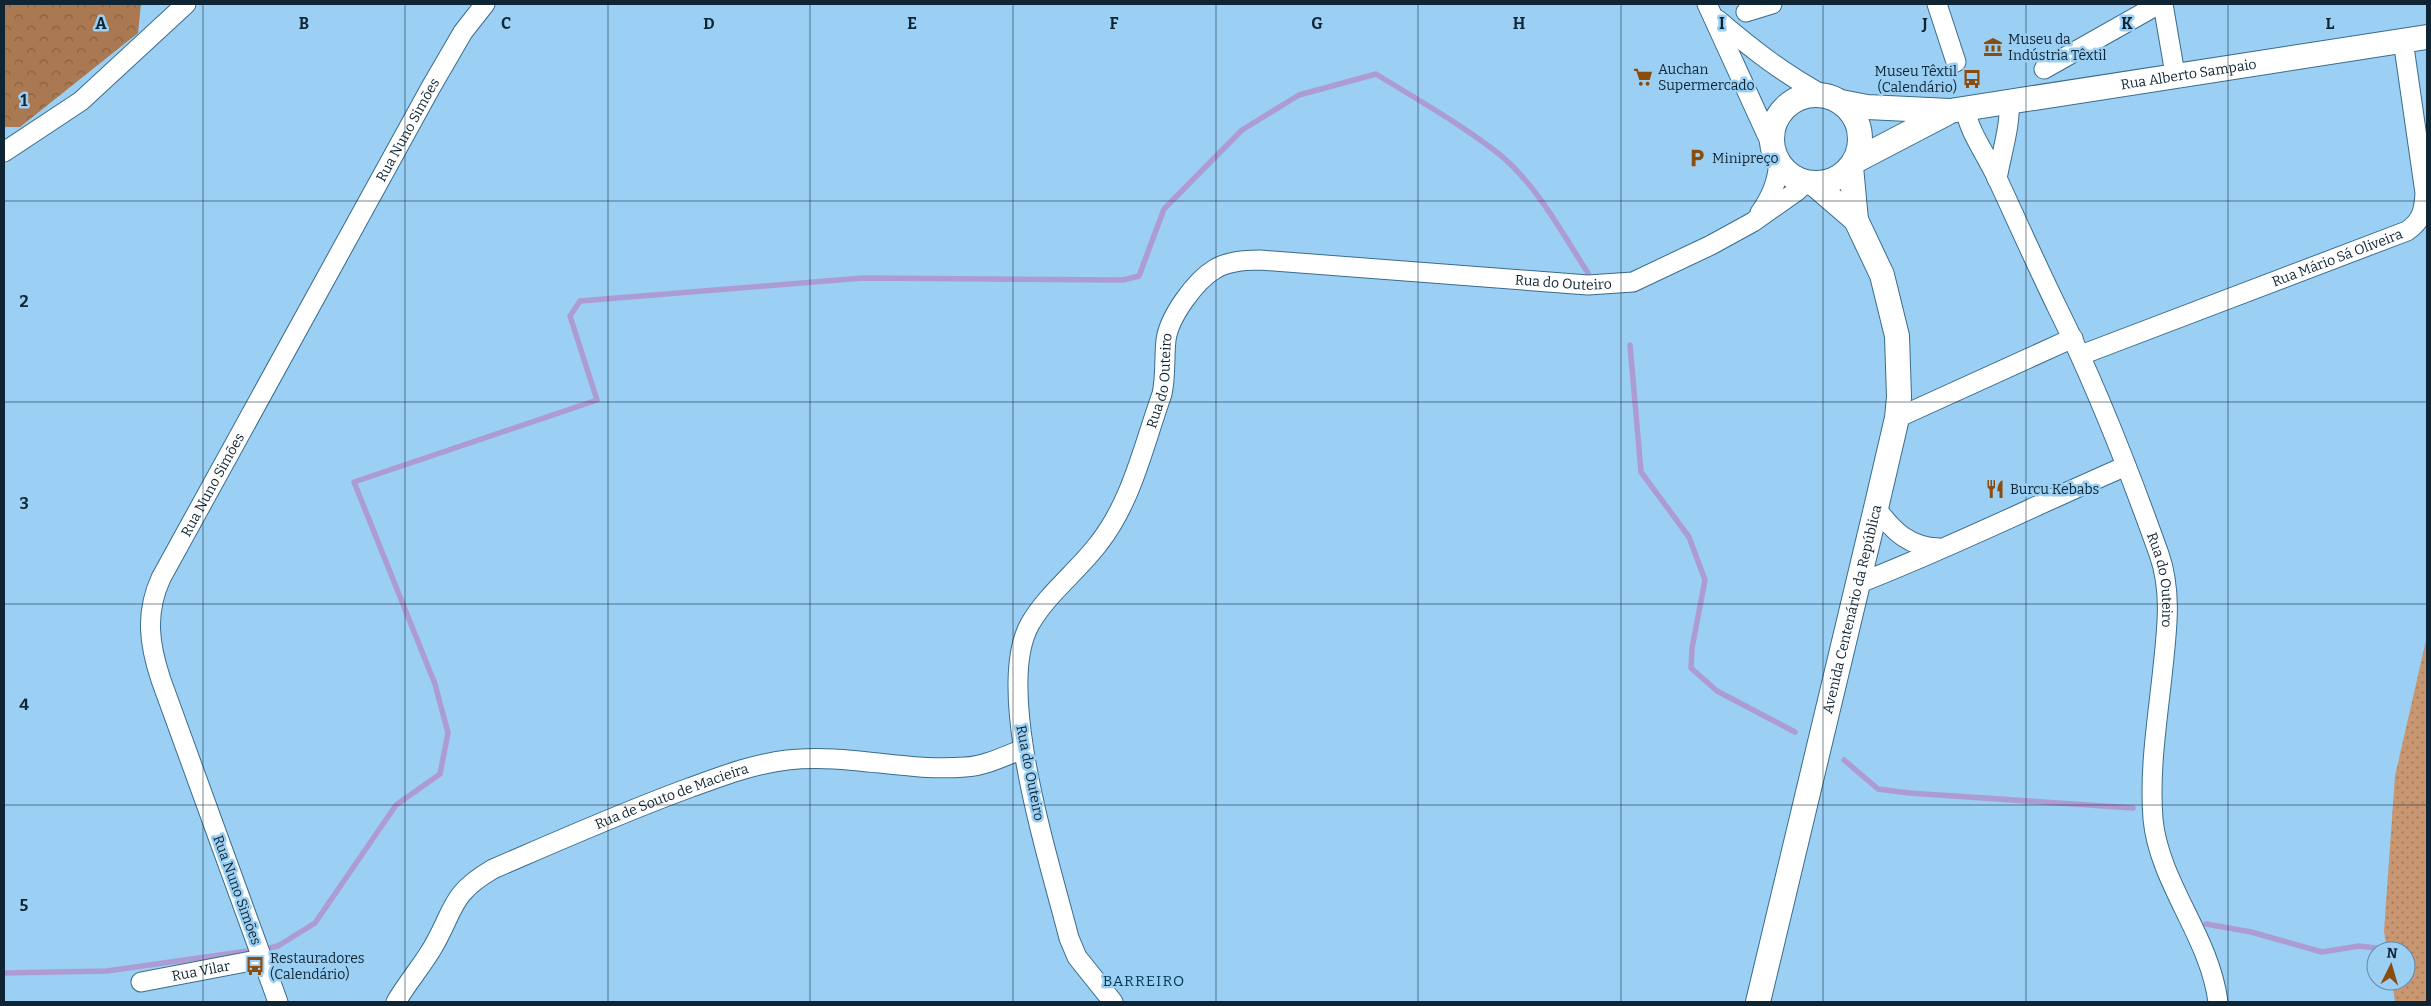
<svg xmlns="http://www.w3.org/2000/svg" width="2431" height="1006" font-family="Bitter,serif">
<defs>
<pattern id="grass-dots" width="8" height="8" patternUnits="userSpaceOnUse" patternTransform="scale(1.25)"><rect width="8" height="8" fill="#c89670"/><path d="M2 2h.1M6 6h.1" fill="none" stroke="#a17a5d" stroke-width="1.8" stroke-linecap="round"/></pattern>
<pattern id="forest-crowns" width="20" height="18" patternUnits="userSpaceOnUse" patternTransform="scale(1.25)"><rect width="20" height="18" fill="#aa7851"/><path d="M2 6a3 3 0 1 1 6 0M12 15a3 3 0 1 1 6 0" fill="none" stroke="#896244"/></pattern>
</defs>
<rect width="100%" height="100%" fill="#9bd0f4"/>
<!-- grass -->
<path fill="url(#grass-dots)" d="M2427,636V1002H2395L2392,981H2406V951H2387L2384,931L2395,776Z"/>
<!-- forest -->
<path fill="url(#forest-crowns)" d="M4,4H141L138,33L20,127H4Z"/>
<g fill="none" stroke-linecap="round" stroke-linejoin="round">
<!-- stream -->
<g stroke="#ad9bd4" stroke-width="5.5">
<path d="M1630,345L1641,472L1689,537L1705,580L1692,648L1691,668L1717,691L1795,732"/>
<path d="M1844,760L1878,789L1909,793L2133,808"/>
<path d="M2206,924L2251,932L2322,952L2359,946L2376,948"/>
<path d="M269,948L278,946L315,923L396,805L440,774L448,733L435,684L354,482L597,400L570,316L580,301L863,278L1123,280L1139,276L1164,209L1242,130L1299,95L1376,74C1418,100 1461,124 1499,154C1537,185 1562,233 1588,273"/>
<path d="M4,973L107,971L248,951"/>
</g>
<!-- minor casing -->
<g stroke="#396c8c" stroke-width="21">
<g id="minor">
<path d="M1707,4L1772,146"/>
<path d="M1937,4L1956,62"/>
<path d="M2163,4L2175,74"/>
<path d="M1746,12L1772,4"/>
<path d="M1718,20C1752,49 1784,74 1823,95"/>
<path d="M2044,69L2159,4"/>
<path id="s1" d="M1965,109C1970,134 1986,154 1997,178C2017,221 2036,264 2057,307C2097,387 2129,470 2159,554C2172,591 2167,629 2163,667C2158,717 2149,768 2153,819C2159,883 2210,937 2218,1002"/>
<path d="M4,152L81,101L186,4"/>
<path d="M1997,179C2001,155 2011,124 2009,102"/>
<path d="M1760,213C1771,197 1777,183 1779,163"/>
<path id="s2" d="M2081,355L2407,231C2422,221 2424,210 2425,193L2403,40"/>
<path d="M1897,418L2073,338"/>
<path d="M1876,508C1893,531 1909,547 1939,548"/>
<path d="M1857,584C1948,549 2036,505 2126,466"/>
<path id="s3" d="M141,982L262,959"/>
<path id="s4" d="M278,1002L161,680C149,644 145,613 161,578L431,87L463,32L485,4"/>
<path id="s5" d="M396,1002C407,983 422,966 433,947C455,909 450,894 493,869C558,841 623,812 689,788C722,776 753,764 787,760C847,753 906,772 965,767C985,766 1005,756 1023,749"/>
<path id="s6" d="M1113,1002L1077,957L1069,938C1051,866 993,689 1030,624C1047,594 1078,571 1099,543C1132,501 1144,444 1162,394C1166,376 1164,358 1166,340C1169,317 1195,281 1215,269C1228,261 1244,260 1260,260L1588,285L1633,282L1711,245L1753,222L1797,191L1806,182"/>
</g>
</g>
<!-- major casing -->
<g stroke="#396c8c" stroke-width="26">
<g id="major">
<circle cx="1816" cy="139" r="44"/>
<path id="s7" d="M1841,102L1867,107L1950,111L2427,37"/>
<path d="M1855,161L1947,113"/>
<path d="M1851,167L1856,220"/>
<path id="s8" d="M1758,1002L1876,508L1897,418L1899,397L1897,336L1882,275L1856,220L1813,183"/>
</g>
</g>
<!-- minor -->
<use href="#minor" stroke="#fff" stroke-width="19"/>
<!-- major -->
<use href="#major" stroke="#fff" stroke-width="24"/>
</g>
<!-- grid -->
<path fill="none" stroke="#102533" stroke-width="1" stroke-opacity="0.55" d="M203,4V1002M405,4V1002M608,4V1002M810,4V1002M1013,4V1002M1216,4V1002M1418,4V1002M1621,4V1002M1823,4V1002M2026,4V1002M2228,4V1002M4,201H2427M4,402H2427M4,604H2427M4,805H2427"/>
<!-- icons -->
<defs>
<g id="museum-bare" transform="scale(1.5)"><path d="M0-6L6-3V-2H-6V-3ZM-5-1h2V3h-2ZM-1-1h2V3h-2ZM3-1h2V3H3ZM-6 4H6V6H-6Z" fill="#8a4d0e" stroke="#9bd0f4" stroke-width="2.5" paint-order="stroke"/></g>
<g id="supermarket-bare" transform="scale(1.5)"><path d="M-6-5.5h2.5l.6 2H6L4.5 2H-2.5L-4.4-4H-6ZM-1.5 3.2a1.3 1.3 0 1 0 .1 0ZM3 3.2a1.3 1.3 0 1 0 .1 0Z" fill="#8a4d0e" stroke="#9bd0f4" stroke-width="2.5" paint-order="stroke"/></g>
<g id="bus-bare" transform="scale(1.5)"><path d="M-5-6H5V4H4V6H2V4H-2V6H-4V4H-5ZM-3.5-4V0h7V-4ZM-3.5 1.2v1.5H-2V1.2ZM2 1.2v1.5H3.5V1.2Z" fill="#8a4d0e" stroke="#9bd0f4" stroke-width="2.5" paint-order="stroke"/></g>
<g id="parking-bare" transform="scale(1.5)"><path d="M-3.5-5.5H1a3.5 3.5 0 0 1 0 7H-1V5.5H-3.5ZM-1-3.4V-.6H.8a1.4 1.4 0 0 0 0-2.8Z" fill="#8a4d0e" stroke="#9bd0f4" stroke-width="2.5" paint-order="stroke"/></g>
<g id="restaurant-bare" transform="scale(1.5)"><path d="M-5-6h1v4h1v-4h1v4h1v-4h1v5L-1.5 .5V6h-2V.5L-5-1ZM5-6V6H3V1.5H1.5Q1.5-4 5-6Z" fill="#8a4d0e" stroke="#9bd0f4" stroke-width="2.5" paint-order="stroke"/></g>
</defs>
<g fill-rule="evenodd">
<use href="#museum-bare" x="1993" y="47"/>
<use href="#supermarket-bare" x="1643" y="77"/>
<use href="#bus-bare" x="1972" y="79"/>
<use href="#parking-bare" x="1697" y="158"/>
<use href="#restaurant-bare" x="1995" y="489"/>
<use href="#bus-bare" x="255" y="966"/>
</g>
<g text-anchor="middle" dominant-baseline="central" stroke-width="5" stroke-linejoin="round" paint-order="stroke">
<!-- poi labels -->
<g font-size="14" fill="#102533" stroke="#9bd0f4" text-anchor="start">
<text x="2008" y="39">Museu da<tspan x="2008" dy="16">Indústria Têxtil</tspan></text>
<text x="1658" y="69">Auchan<tspan x="1658" dy="16">Supermercado</tspan></text>
<text x="1957" y="71" text-anchor="end">Museu Têxtil<tspan x="1957" dy="16">(Calendário)</tspan></text>
<text x="1712" y="158">Minipreço</text>
<text x="2010" y="489">Burcu Kebabs</text>
<text x="270" y="958">Restauradores<tspan x="270" dy="16">(Calendário)</tspan></text>
</g>
<!-- street labels -->
<g font-size="14" fill="#102533" stroke="#9bd0f4">
<text stroke="none"><textPath href="#s7" startOffset="351">Rua Alberto Sampaio</textPath></text>
<text stroke="none"><textPath href="#s4" startOffset="959">Rua Nuno Simões</textPath></text>
<text stroke="none"><textPath href="#s2" startOffset="274">Rua Mário Sá Oliveira</textPath></text>
<text stroke="none"><textPath href="#s6" startOffset="1162">Rua do Outeiro</textPath></text>
<text stroke="none"><textPath href="#s6" startOffset="682">Rua do Outeiro</textPath></text>
<text stroke="none"><textPath href="#s4" startOffset="554">Rua Nuno Simões</textPath></text>
<text stroke="none"><textPath href="#s1" startOffset="512">Rua do Outeiro</textPath></text>
<text stroke="none"><textPath href="#s8" startOffset="404">Avenida Centenário da República</textPath></text>
<text transform="translate(1030 773) rotate(79)">Rua do Outeiro</text>
<text stroke="none"><textPath href="#s5" startOffset="360">Rua de Souto de Macieira</textPath></text>
<text transform="translate(237 890) rotate(70)">Rua Nuno Simões</text>
<text stroke="none"><textPath href="#s3" startOffset="61">Rua Vilar</textPath></text>
</g>
<!-- neighbourhood labels -->
<g font-size="15" letter-spacing="1" fill="#003a58" stroke="#9bd0f4">
<text x="1144" y="981">BARREIRO</text>
</g>
</g>
<g font-size="16" text-anchor="middle" font-weight="bold" fill="#102533" stroke="#9bd0f4" stroke-width="5" stroke-linejoin="round" paint-order="stroke">
<text x="101" y="29">A</text>
<text x="304" y="29">B</text>
<text x="506" y="29">C</text>
<text x="709" y="29">D</text>
<text x="912" y="29">E</text>
<text x="1114" y="29">F</text>
<text x="1317" y="29">G</text>
<text x="1519" y="29">H</text>
<text x="1722" y="29">I</text>
<text x="1925" y="29">J</text>
<text x="2127" y="29">K</text>
<text x="2330" y="29">L</text>
<text x="24" y="106">1</text>
<text x="24" y="307">2</text>
<text x="24" y="509">3</text>
<text x="24" y="710">4</text>
<text x="24" y="911">5</text>
</g>
<!-- border -->
<rect width="2431" height="1006" fill="none" stroke="#102533" stroke-width="10"/>
<!-- north arrow -->
<g transform="translate(2391 966) rotate(5)"><circle r="24" fill="#9bd0f4" stroke="#638ca7"/>
<path d="M0-4L9 19L0 12L-9 19Z" fill="#8a4d0e"/>
<text y="-8" font-size="14" font-weight="bold" text-anchor="middle" fill="#102533">N</text>
</g>
</svg>
